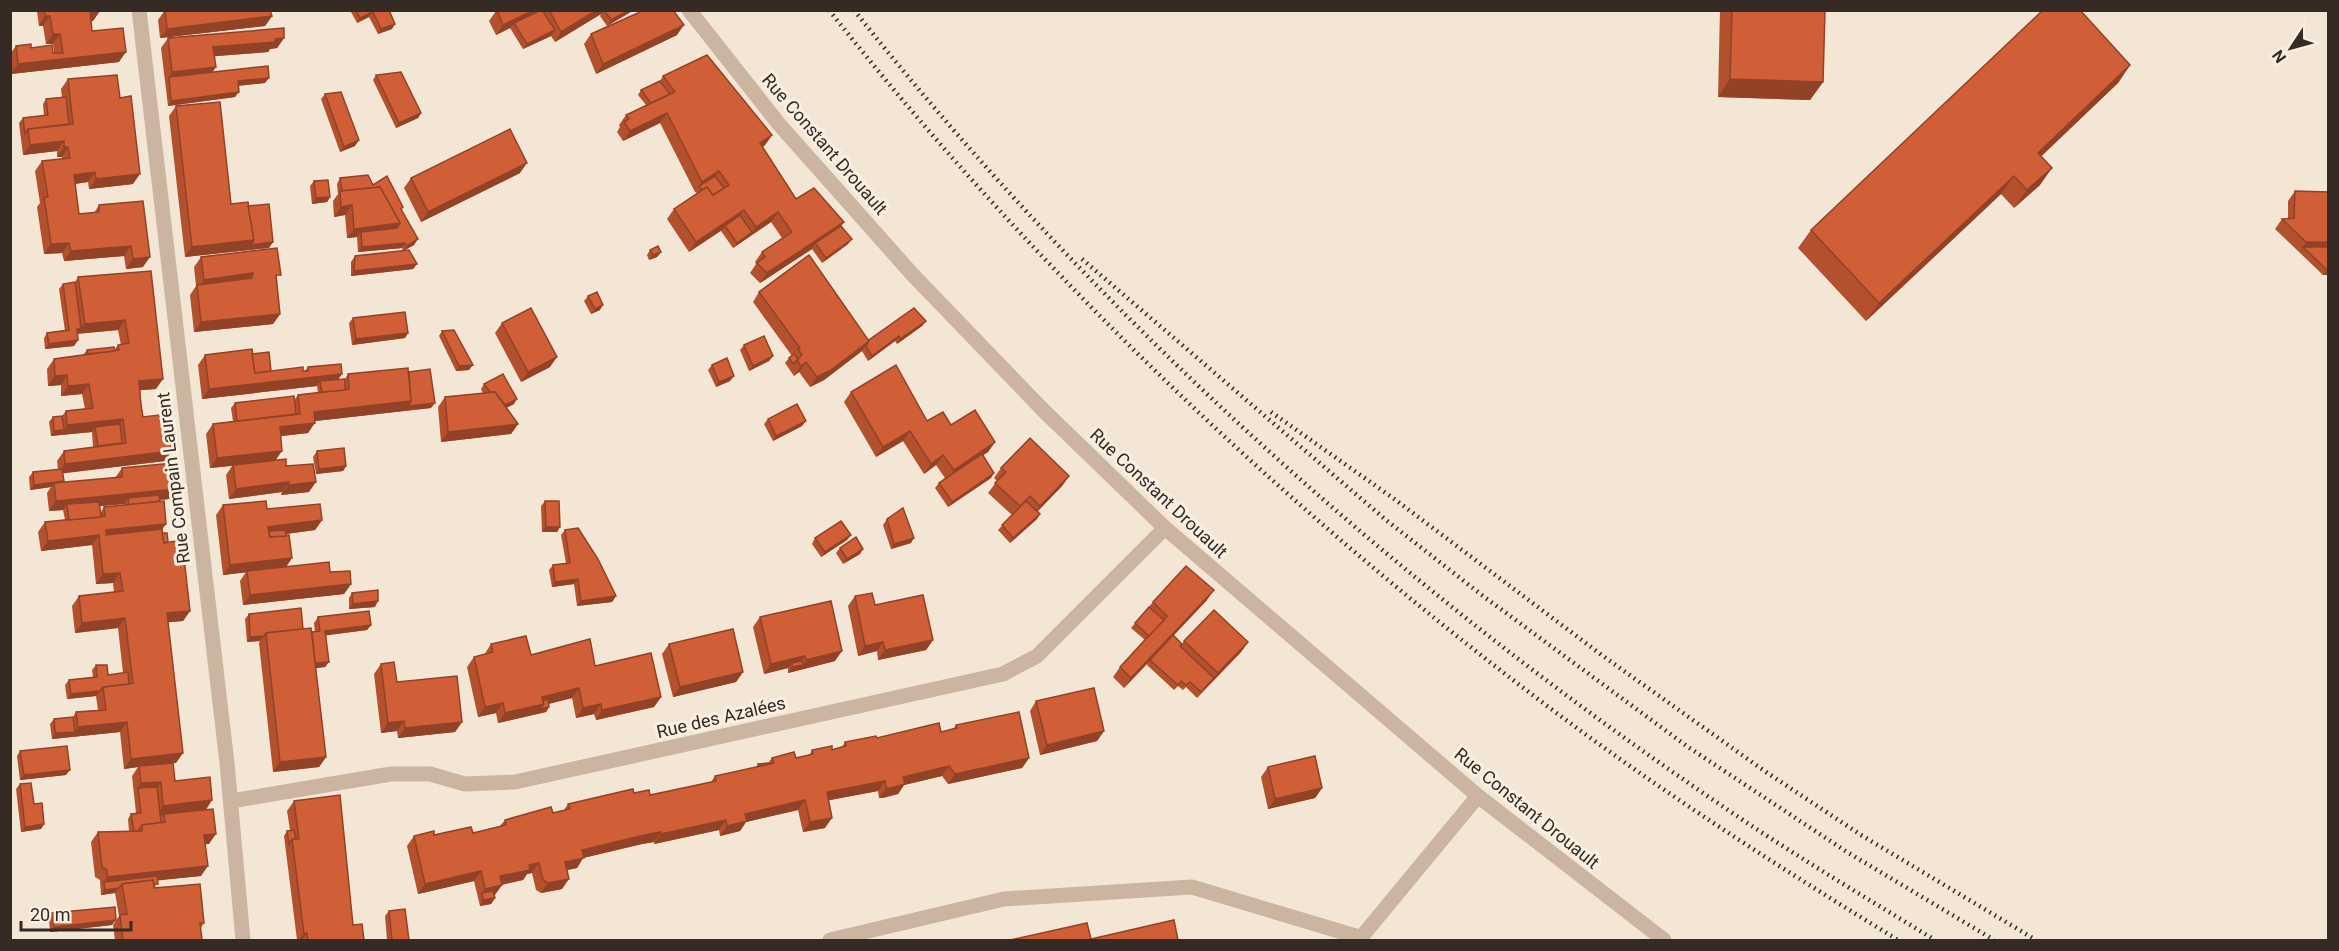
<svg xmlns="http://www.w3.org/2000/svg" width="2339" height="951" font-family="Roboto,sans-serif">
<rect width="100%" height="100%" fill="#f3e6d5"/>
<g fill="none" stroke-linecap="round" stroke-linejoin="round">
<!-- service -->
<g stroke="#cbb5a1" stroke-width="15">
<path d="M830,940L1004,899L1192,887L1362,938"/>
<path d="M1359,940L1478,796"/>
</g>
<!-- minor -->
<g stroke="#cbb5a1" stroke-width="15">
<path d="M139,10L227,763L243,940"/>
<path d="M689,10L778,123L912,274L1043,410L1165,528L1478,796L1664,940"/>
<path d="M231,801L391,774H430L465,784L515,782L1003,674L1037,656L1165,528"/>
</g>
<!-- rail -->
<g stroke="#352a24" stroke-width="4.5" stroke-dasharray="1.5 4.5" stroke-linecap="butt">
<path d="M829,10C1032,267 1270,495 1530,693C1648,783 1772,863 1898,940"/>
<path d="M854,10C1101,322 1404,592 1734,814C1799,858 1868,899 1935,940"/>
<path d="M1082,259L1386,520L1483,596L1688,747L1847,852L1994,940"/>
<path d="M1271,412L1393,498L1603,656L1766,772L1861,835L2036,940"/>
</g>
</g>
<!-- wall -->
<g fill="#b3512e" fill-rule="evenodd">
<path d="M100,10L93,21H91L92,31L119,62L11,74L10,54L16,46L31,48L54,53L53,44H46L43,26H39L37,11Z"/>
<path d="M165,10L272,16L265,26L160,38L158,20Z"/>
<path d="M350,10H372L373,12L369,17L357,23Z"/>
<path d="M634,10L607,26L600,16L601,14L555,42L551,36L523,49L510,28L496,35L489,21L496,11Z"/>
<path d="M1720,10H1825L1823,82L1810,100L1718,97Z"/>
<path d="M373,12L392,29L378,34L369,17Z"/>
<path d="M591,34L677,35L596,74L584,44Z"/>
<path d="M168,38H284L277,48L270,49L268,52L214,56L216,67L212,72L265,83L238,86L235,97L168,106L161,48Z"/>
<path d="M2130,65L2118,83L2041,156L2040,185L2014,208L2001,194L1866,321L1798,248L1811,230Z"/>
<path d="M376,75L421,113L418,118L396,128L373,80Z"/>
<path d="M663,76L772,135L765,145L763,147L796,199L841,226L848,244L822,263L812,249L760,283L750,273L756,264L755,262L762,252L782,238L771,222L733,248L721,231L722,230L689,252L667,219L674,209L697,193L695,192L660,123L623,141L617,132L620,127L619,125L626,115L646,105L638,95L641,90L660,81Z"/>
<path d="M68,79L120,98L133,184L89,189L88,182L75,184L79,214L94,213L99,205L143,201V267L126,269L124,256L64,261L62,253L44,254L37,207L40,203L35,171L42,161L62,159V157H57V151L23,155L19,123L23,118L44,116L43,104L46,99L62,98L61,89Z"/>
<path d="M325,94L355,146L340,152L321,99Z"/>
<path d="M176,106L231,204L248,206L269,248L185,257L169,116Z"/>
<path d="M520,173L421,222L404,188L411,178Z"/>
<path d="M340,178L373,185L401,210L414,245L403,251L402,248L358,252L357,237L347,238L345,215L334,217L333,201L338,194L337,184Z"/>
<path d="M314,181L330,197L327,202L312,204L310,186Z"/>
<path d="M2295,191L2328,192V275H2323L2275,229L2282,219H2288V201Z"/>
<path d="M650,250L661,252L657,257L649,260L647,255Z"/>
<path d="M355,256L417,264L413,269L351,276V262Z"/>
<path d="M201,257L277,281L280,314L273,324L194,332L190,295L196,286L194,267Z"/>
<path d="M151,271L156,389L140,390L143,417L165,461L62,473L64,481L63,482L115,478L122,468L176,489L169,499L160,500L162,533L168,542L190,611L183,621L168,622L176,763H173L175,781L212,800L206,810L209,844H205L201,876L157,880L155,888L204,923L200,929L202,940H115L113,925L119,916L115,893L101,895L100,880L95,877L91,842L98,832L129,831L128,819L131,814L136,813L132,776L138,767L124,769L120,732L52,739L50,724L54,719L73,717L76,712L98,710L96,696L67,699L65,685L69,680L93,677L92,670L96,665L108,675L123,673L118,628L75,633L72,606L79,596L114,592L113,583L96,584L92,545L41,551L38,532L45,522L65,520L63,510L49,511L47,493L51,487L30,490L29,477L33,472L58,469L57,461L64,451L93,447L92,432L51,436L49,422L53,417L62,416L66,411L85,409L82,394L61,396V385L48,386L47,369L54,359L83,355L87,350H114L118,345H121L118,330L77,334L78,340L74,346L45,349L44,338L47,333L65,331L59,289L63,284L75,282L78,277ZM124,504V505L104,507L101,512L100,506Z"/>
<path d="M759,292L869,340L926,321L922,326L897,344L895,341L868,361L862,351L824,380L810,387L799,372L794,376L785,363L789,358L792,356L753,302Z"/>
<path d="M588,296L600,310L591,314L584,301Z"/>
<path d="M353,318L408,333L405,338L352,345L349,323Z"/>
<path d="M502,323L550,367L521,382L495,333Z"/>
<path d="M442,331L469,370L456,371L439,336Z"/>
<path d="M744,345L769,361L749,371L740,350Z"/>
<path d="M252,354L271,371H305L308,367L338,380L345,379L348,374L409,372L431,408L315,421L308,433L281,436L276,460L286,466L309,492L281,495L282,492L229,499L226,475L232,466L210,468L206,434L213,424L233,421L231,408L235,403L295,399L298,395L318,393L317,386L202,399L198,365L205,355Z"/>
<path d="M712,365L730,381L716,387L708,370Z"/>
<path d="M484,384L514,404L506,408L518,424L511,434L441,442L438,407L445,397L483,393L481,389Z"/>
<path d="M851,392L927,421L951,425L995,442L988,452L983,455L991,478L948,507L935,488L939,483L945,478L936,465L924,474L903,441L876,457L844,402Z"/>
<path d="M768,419L802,426L773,441L764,424Z"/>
<path d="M317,451L346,466L343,471L316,474L313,457Z"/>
<path d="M1001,468L1069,476L1062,486L1038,511L1040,514L1037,519L1010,543L998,530L1012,515L988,493L997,481L994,478Z"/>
<path d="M545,501L560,527L557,532H542L541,506Z"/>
<path d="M223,505L267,509L322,520L315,530L285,534L292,558L286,567L330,572L351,584L344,594L243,605L240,581L246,572L223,575L216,515Z"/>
<path d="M887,519L911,543L891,549L883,525Z"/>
<path d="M565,530L616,596L612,602L577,606L574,584L552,587L549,570L553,565L566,563L561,535Z"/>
<path d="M815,538L847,540L821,557L812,544Z"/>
<path d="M840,548L860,554L843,564L836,553Z"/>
<path d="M352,593L375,607L349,609V598Z"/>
<path d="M855,596L875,605L933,640L926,650L878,660L877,651L858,656L848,606Z"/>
<path d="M1207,600L1173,636L1182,644L1184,641L1248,642L1241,652L1197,698L1186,687L1183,690L1178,686L1174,690L1147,665L1148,663L1124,688L1113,677L1120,667L1145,640L1131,628L1153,602Z"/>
<path d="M249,614L303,629L312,632H315L314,623L318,617L371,625L367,630L326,635L329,662L325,667L316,668L326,757L319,767L273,772L259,643L260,641L247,642L245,619Z"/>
<path d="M760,617L835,661L788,673V668L764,674L753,627Z"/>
<path d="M491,644L531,655L595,666L661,697L654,707L596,720L594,714L576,718L572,698L549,704V707L546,712L498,723L496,713L478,717L467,667L474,657L484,655Z"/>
<path d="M669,644L743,672L736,682L673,697L662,654Z"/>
<path d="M381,664L397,682L462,722L455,732L398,738L397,731L381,733L374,674Z"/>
<path d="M1036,701L1104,731L1097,741L1040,755L1030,711Z"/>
<path d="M956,725L1029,758L1022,768L948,784L942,776L904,785L898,794L884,798H879L878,791L829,800L825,828L803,832L798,810L746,822L740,831L720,836L719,830L654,844V842L642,844L583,858L577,868L567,870L562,889L541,893L536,890L532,873L527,874L523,880L502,885L494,895L495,898L491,904L480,906L474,881L418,894L407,846L414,836L473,833L500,826L505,820L553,813L564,810L568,804L634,793L650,795L711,782L715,776L756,767L758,764L768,763L772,758H796L809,756L812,750H832L842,747L845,742L877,738L941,732L954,728Z"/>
<path d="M20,751L66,775L20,780L17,756Z"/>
<path d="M1268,767L1322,788L1315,798L1268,809L1261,777Z"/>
<path d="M20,784L44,824L41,829L21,832L16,789Z"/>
<path d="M294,801L353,925L364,940H297L284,836L287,831L290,830L287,811Z"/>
<path d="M389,911L409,940H387L385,916Z"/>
<path d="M52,913L112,925L50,932L49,919Z"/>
</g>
<!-- shaded-wall -->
<g fill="#924226">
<path d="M534,10H542L514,23L510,28L496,35L503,25Z"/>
<path d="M597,10H604L601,14L555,42L561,32Z"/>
<path d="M629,10H634L607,26L611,20Z"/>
<path d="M100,11L93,21L83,22L90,12Z"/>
<path d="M373,12L369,17L357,23L360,18Z"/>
<path d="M45,16H50L43,26H39Z"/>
<path d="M272,16L265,26L160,38L167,29Z"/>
<path d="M395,24L392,29L378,34L381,29Z"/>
<path d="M684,25L677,35L596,74L603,64Z"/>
<path d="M555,30L551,36L523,49L527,44Z"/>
<path d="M53,34H60L53,44H46Z"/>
<path d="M284,38L277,48L270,49L268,52L206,57L213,47Z"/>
<path d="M126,52L119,62L11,74L18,64Z"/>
<path d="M2130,65L2118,83L2026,171L2038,153Z"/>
<path d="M216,67L209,77H169L172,72Z"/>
<path d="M269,78L265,83L234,86L238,81Z"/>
<path d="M1730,79L1823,82L1810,100L1718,97Z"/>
<path d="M239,92L235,97L168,106L171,101Z"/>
<path d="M421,113L418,118L396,128L399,123Z"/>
<path d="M667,113L660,123L623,141L630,131Z"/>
<path d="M772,135L765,145L753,153L760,143Z"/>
<path d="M359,140L355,146L340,152L344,147Z"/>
<path d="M64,141L57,151L23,155L30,145Z"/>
<path d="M64,147H68L62,157H57Z"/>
<path d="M527,163L520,173L421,222L428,212Z"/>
<path d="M2052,168L2040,185L2014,208L2027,190Z"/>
<path d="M719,171L712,181L699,186L695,192L702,182Z"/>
<path d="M95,172L88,182L67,185L74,175Z"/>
<path d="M140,174L133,184L89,189L96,179Z"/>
<path d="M2014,176L2001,194L1866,321L1879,303Z"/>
<path d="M330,197L327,202L312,204L316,198Z"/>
<path d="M352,205L345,215L334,217L341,207Z"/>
<path d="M744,210L737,220L725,226L722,230L689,252L696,242Z"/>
<path d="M778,212L771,222L733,248L737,243L752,232L756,227Z"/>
<path d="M844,222L837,232L815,243L812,249L760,283L767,273Z"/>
<path d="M400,223L393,233L361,232L357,237L347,238L354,229Z"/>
<path d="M418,239L414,245L403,251L407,246Z"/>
<path d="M852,239L848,244L822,263L826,258Z"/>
<path d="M254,240L247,250L185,257L192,247Z"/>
<path d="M273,242L269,248L247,250L251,245Z"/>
<path d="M2306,242H2328V253L2303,247L2299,252Z"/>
<path d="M69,243L62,253L44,254L51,244Z"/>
<path d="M405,243L402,248L358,252L362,247Z"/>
<path d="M131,246L124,256L64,261L71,251Z"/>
<path d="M661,252L657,257L649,260L653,255Z"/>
<path d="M150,257L143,267L126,269L133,259Z"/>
<path d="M417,264L413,269L351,276L354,271Z"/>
<path d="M2327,270H2328V275H2323Z"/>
<path d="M253,273L246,283L197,290L204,280Z"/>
<path d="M603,305L600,310L591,314L595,309Z"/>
<path d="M280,314L273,324L194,332L201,322Z"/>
<path d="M125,320L118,330L73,334L77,329L81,328L85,324Z"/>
<path d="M926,321L922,326L897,344L900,339Z"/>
<path d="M408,333L405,338L352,345L356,339Z"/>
<path d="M899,336L895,341L868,361L872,356Z"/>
<path d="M78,340L74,346L45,349L49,344Z"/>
<path d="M869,341L862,351L824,380L810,387L817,377Z"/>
<path d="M773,356L769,361L749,371L753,366Z"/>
<path d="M557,357L550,367L521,382L528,372Z"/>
<path d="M806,362L799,372L794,376L801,366Z"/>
<path d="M473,365L469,370L456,371L459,366Z"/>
<path d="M342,374L335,384L320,381L317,386L202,399L209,389Z"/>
<path d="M67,375L61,385L48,386L55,376Z"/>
<path d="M734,376L730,381L716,387L719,382Z"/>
<path d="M163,379L156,389L132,391L139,381Z"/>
<path d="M89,384L82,394L61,396L68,386Z"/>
<path d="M517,399L514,404L496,413L500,407Z"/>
<path d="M411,401L404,411L307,422L314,412Z"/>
<path d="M435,403L431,408L404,411L408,406Z"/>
<path d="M123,419L116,429L95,427L92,432L60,435L63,431L60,435L51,436L54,431L64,430L67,425Z"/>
<path d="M806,421L802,426L773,441L776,436Z"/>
<path d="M315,423L308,433L273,437L280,427Z"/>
<path d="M518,424L511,434L441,442L448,432Z"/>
<path d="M910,431L903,441L876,457L883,447Z"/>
<path d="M995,442L988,452L947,480L954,470Z"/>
<path d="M172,451L165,461L58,474L65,464Z"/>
<path d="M282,451L275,461L210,468L217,458Z"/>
<path d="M943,455L936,465L924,474L931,464Z"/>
<path d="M346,466L343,471L316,474L319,469Z"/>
<path d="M994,473L991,478L948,507L952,502Z"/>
<path d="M1069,476L1062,486L1033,516L1040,506Z"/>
<path d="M64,481L60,486L54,483L51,487L30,490L34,485Z"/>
<path d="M289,482L282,492L229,499L236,489Z"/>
<path d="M316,482L309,492L281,495L288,485Z"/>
<path d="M176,489L169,499L129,503L128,498L124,504L68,509L67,504L63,510L49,511L56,501Z"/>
<path d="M1040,514L1037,519L1010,543L1013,538Z"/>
<path d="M322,520L315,530L265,537L268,527Z"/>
<path d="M166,524L159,534L99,540L106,530Z"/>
<path d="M546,527H560L557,532H542Z"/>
<path d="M99,535L92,545L41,551L48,541Z"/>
<path d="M851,535L847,540L821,557L825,552Z"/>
<path d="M914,538L911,543L891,549L894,544Z"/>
<path d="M863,549L860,554L843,564L847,559Z"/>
<path d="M292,558L285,568L223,575L230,565Z"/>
<path d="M120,573L113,583L96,584L103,574Z"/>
<path d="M578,579L574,584L552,587L555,582Z"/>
<path d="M351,584L344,594L243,605L250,595Z"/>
<path d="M1214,590L1207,600L1124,688L1131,678Z"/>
<path d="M616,596L612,602L577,606L581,601Z"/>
<path d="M378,601L375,607L349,609L353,604Z"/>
<path d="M190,611L183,621L160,623L167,613Z"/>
<path d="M125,618L118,628L75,633L82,623Z"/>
<path d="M371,625L367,630L322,636L325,631Z"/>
<path d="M264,636L260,641L247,642L250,637Z"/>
<path d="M933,640L926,650L878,660L885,650Z"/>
<path d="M883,642L877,651L858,656L865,646Z"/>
<path d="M1248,642L1241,652L1211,683L1214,679L1197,698L1218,673Z"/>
<path d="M842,651L835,661L788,673L792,667V663L788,668L764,674L771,664L805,656L798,666L803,665L806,660Z"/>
<path d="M329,662L325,667L309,669L312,664Z"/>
<path d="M743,672L736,682L673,697L680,687Z"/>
<path d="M579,688L572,698L543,705L537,714L498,723L505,713L542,697Z"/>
<path d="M100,691L96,696L67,699L71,694Z"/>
<path d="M661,697L654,707L596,720L602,710Z"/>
<path d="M503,703L496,713L478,717L485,707Z"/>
<path d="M601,704L594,714L576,718L583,708Z"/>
<path d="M549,707L546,712L537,714L540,709Z"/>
<path d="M404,721L397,731L381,733L388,723Z"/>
<path d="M127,722L120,732L52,739L55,733L75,732L78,727Z"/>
<path d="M462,722L455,732L398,738L405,728Z"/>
<path d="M1104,731L1097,741L1040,755L1047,745Z"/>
<path d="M183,753L176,763L139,767V766L138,767L124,769L131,759Z"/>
<path d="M326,757L319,767L273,772L280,762Z"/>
<path d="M1029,758L1022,768L948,784L955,774Z"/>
<path d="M949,766L942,776L904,785L898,794L879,798L886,788L903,777Z"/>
<path d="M70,770L66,775L20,780L24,775Z"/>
<path d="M885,781L878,791L820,802L827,792Z"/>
<path d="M161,782L154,792L138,788L141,783Z"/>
<path d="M1322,788L1315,798L1268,809L1275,799Z"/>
<path d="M212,800L205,810L156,816L163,806Z"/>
<path d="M805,800L798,810L746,822L740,831L720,836L727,826L745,814Z"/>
<path d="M832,818L825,828L803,832L810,822Z"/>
<path d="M726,820L719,830L654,844L661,834Z"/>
<path d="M44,824L41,829L21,832L25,827Z"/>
<path d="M661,832L654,842L642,844L583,858L577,868L558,872L565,862L582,850L649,834Z"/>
<path d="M216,834L209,844L197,845L204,835Z"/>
<path d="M539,863L532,873L527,874L523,880L493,886L500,876L529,865Z"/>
<path d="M208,866L201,876L105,886L104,882L100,887L107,877Z"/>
<path d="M481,871L474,881L418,894L425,884Z"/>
<path d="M569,879L562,889L541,893L548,883Z"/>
<path d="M502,885L495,895L483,898L482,893L478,899L485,889Z"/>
<path d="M119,888L115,893L101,895L105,890Z"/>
<path d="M495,898L491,904L480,906L483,900Z"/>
<path d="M116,920L112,925L50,932L54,927Z"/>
<path d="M307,933L302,940H299L304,934Z"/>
</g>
<!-- building -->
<g fill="#d05e36" stroke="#924226" stroke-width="1.5">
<path d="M45,10H100L90,12L92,31L123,28L126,52L18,64L16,46L31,44V48L52,45L53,53H63L60,34H53L50,16H45Z"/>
<path d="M165,10H270L272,16L167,29Z"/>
<path d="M356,10H372L373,12L360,18Z"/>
<path d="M375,10H389L395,24L381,29L373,12Z"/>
<path d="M497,10H534L503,25Z"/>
<path d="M541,10H542L555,30L527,44L514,23Z"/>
<path d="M549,10H597L561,32Z"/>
<path d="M604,10H629L611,20Z"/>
<path d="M642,10H673L684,25L603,64L591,34L638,13Z"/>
<path d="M1732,10H1825L1823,82L1730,79Z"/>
<path d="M2043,10H2080L2130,65L2038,153L2052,168L2027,190L2014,176L1879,303L1811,230Z"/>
<path d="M284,28V38L275,39V42L213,47L216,67L172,72L168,38Z"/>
<path d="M707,55L772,135L760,143L796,199L814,188L844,222L767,273L757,263L765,257L762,252L792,232L778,212L756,227L744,210L696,242L674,209L707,187L713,195L729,185L719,171L702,182L667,113L630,131L624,122L629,119L626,115L675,92L663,76Z"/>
<path d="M268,66L269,78L238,81L239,92L171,101L169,77Z"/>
<path d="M401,72L421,113L399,123L376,75Z"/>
<path d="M117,75L120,98L131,96L140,174L96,179L95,172L74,175L79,214L99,212V205L143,201L150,257L133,259L131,246L71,251L69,243L51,244L44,197H48L42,161L70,158L68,147H64V141L30,145L28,129L73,124L68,79Z"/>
<path d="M660,81L670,94L651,103L641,90Z"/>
<path d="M341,92L359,140L344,147L325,94Z"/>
<path d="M66,97L69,124L28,129L25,134L23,118L48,115L46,99Z"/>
<path d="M220,102L231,204L248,202L254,240L192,247L176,106Z"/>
<path d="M510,129L527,163L428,212L411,178Z"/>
<path d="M368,175L373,185L387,176L403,207L401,209L418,239L407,246L405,243L362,247L361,232L397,228L400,223L380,187L342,191L340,178Z"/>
<path d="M715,176L724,188L713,195L707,187L702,190L699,186Z"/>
<path d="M328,180L330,197L316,198L314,181Z"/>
<path d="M380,187L400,223L354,229L352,205L341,207L340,191Z"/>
<path d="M2295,191L2328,192V242H2306L2282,219L2294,218Z"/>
<path d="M269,204L273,242L251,245L254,240L248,206Z"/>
<path d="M740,215L752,232L737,243L725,226Z"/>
<path d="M841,226L852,239L826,258L815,243Z"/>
<path d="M658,246L661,252L653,255L650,250Z"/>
<path d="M2303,247H2328V270H2327Z"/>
<path d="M277,248L281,275H276L280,314L201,322L197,285L252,278L253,273L204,280L201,257Z"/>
<path d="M409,250L417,264L354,271L355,256Z"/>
<path d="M809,255L869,341L831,370L817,377L806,362L801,366L797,360L802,355L798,349L800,348L759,292Z"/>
<path d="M151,271L163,379L139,381L141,405L143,417L168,414L172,451L65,464L64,451L126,443L123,419L67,425L66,411L93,408L89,384L68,386L67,375L55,376L54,359L119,350L118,345L129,343L125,320L85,324L78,277Z"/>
<path d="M75,282L81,328L77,329L78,340L49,344L47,333L69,330L63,284Z"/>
<path d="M597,292L603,305L595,309L588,296Z"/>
<path d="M531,308L557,357L528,372L502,323Z"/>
<path d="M914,308L926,321L900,339L899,336L872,356L866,346L869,341V340Z"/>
<path d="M405,312L408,333L356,339L353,318Z"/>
<path d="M454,330L473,365L459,366L442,331Z"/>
<path d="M764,336L773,356L753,366L744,345Z"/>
<path d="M114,347V351L88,354L87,350Z"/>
<path d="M252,349L255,373L303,367V371H308V367L341,364L342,374L209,389L205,355Z"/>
<path d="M269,352L271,371L255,373L252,354Z"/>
<path d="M794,354L798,359L793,364L789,358Z"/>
<path d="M727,358L734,376L719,382L712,365Z"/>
<path d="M896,365L927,421L943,412L951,425L975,410L995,442L954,470L943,455L931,464L910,431L883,447L851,392Z"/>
<path d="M408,368L411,401L314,412L315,423L280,427L282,451L217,458L213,424L300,414L298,395L349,389L348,374Z"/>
<path d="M430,369L435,403L408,406L411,401L409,372Z"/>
<path d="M503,374L517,399L505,405L495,392H490L484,384Z"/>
<path d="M345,379V390L322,392L320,381Z"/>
<path d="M495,392L518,424L448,432L445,397Z"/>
<path d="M294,396L296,414L237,421L235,403Z"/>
<path d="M797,404L806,421L776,436L768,419Z"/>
<path d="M62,416L64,430L54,431L53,417Z"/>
<path d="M120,424L122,443L98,446L95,427Z"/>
<path d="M1030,438L1069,476L1040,506L1030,496L1020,506L995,483L1006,472L1001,468Z"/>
<path d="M344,448L346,466L319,469L317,451Z"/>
<path d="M982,454L994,473L952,502L939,483Z"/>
<path d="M286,459V466L313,464L316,482L288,485L289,482L236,489L233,465Z"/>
<path d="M173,463L176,489L56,501L54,483L122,477V468Z"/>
<path d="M62,469L64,481L34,485L33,472Z"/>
<path d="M159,495L160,501L129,505L128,498Z"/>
<path d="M164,501L166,524L106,530V535L162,529L164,543L182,540L190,611L167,613L183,753L131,759L127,722L78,727L76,712L106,710L103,687L133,683L125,618L82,623L79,596L123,591L120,573L103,574L99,535L48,541L45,522L105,516L104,507Z"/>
<path d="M266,501L267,509L320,504L322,520L268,527L270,537L289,535L292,558L230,565L223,505Z"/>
<path d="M545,501H559L560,527H546Z"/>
<path d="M1026,501L1040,514L1013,538L1002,525Z"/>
<path d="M99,502L101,517L69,520L67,504Z"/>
<path d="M903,508L914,538L894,544L887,519Z"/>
<path d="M841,521L851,535L825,552L815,538Z"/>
<path d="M578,528L598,559L616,596L581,601L578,579L555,582L553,565L570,563L565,530Z"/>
<path d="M285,530L286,536L270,537L269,531Z"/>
<path d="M162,533H167L168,542L164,543Z"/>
<path d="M856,537L863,549L847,559L840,548Z"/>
<path d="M329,562L330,572L350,571L351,584L250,595L247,571Z"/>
<path d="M1186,566L1214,590L1131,678L1120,667L1167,616L1153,602Z"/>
<path d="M378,590V601L353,604L352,593Z"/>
<path d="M872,593L875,605L923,595L933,640L885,650L883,642L865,646L855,596Z"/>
<path d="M831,601L842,651L806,660L805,656L771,664L760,617Z"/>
<path d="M1149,607L1164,620L1149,636L1135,623Z"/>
<path d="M301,608L303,629L266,633L264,636L250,637L249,614Z"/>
<path d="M1214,610L1248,642L1218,673L1184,641Z"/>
<path d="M369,611L371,625L325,631L329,662L315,663L312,632L320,631L318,617Z"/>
<path d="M311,628L326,757L280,762L266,633Z"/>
<path d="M733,629L743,672L680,687L669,644Z"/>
<path d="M1173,635L1182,644L1180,646L1214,678L1201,692L1190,682L1186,685L1181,681L1178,685L1150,660Z"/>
<path d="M526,636L531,655L590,639L595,666L651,653L661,697L602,710L601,704L583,708L579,688L542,697L544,704L505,713L503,703L485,707L474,657L493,652L491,644Z"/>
<path d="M802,661L803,665L792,667V663Z"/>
<path d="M394,662L397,682L457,676L462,722L405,728L404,721L388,723L381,664Z"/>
<path d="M96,665H107L108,675L128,672L129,684L103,687L100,691L71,694L69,680L97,677Z"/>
<path d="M1094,688L1104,731L1047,745L1036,701Z"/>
<path d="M548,699L549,707L540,709L544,704L543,701Z"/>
<path d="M1019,712L1029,758L955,774L949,766L903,777L905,784L891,788H886L885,781L827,792L832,818L810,822L805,800L745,814L747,821L727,826L726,820L661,834V832L649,834L582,850L584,858L565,862L569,879L548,883L543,880L539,863L529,865L530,870L500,876L502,885L485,889L481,871L425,884L414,836L434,831V835L471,827L473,833L506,825L505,820L551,807L553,813L561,811L570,809L568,804L633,789L634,793L649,790L650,795L716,781L715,776L774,763L772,758L794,752L796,758L813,754L812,750L832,746V750L838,748L846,746L845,742L876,736L877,738L939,723L941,732L957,728L956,725Z"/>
<path d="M73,717L75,732L55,733L54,719Z"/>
<path d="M67,746L70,770L24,775L20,751Z"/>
<path d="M1315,756L1322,788L1275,799L1268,767Z"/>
<path d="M173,763L175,781L210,777L212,800L163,806L161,782L141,783L139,766Z"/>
<path d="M768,763L769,764L759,766L758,764Z"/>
<path d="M31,783L34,804L42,803L44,824L25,827L20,784Z"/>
<path d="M157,787L161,823L142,825L138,831H134L131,814L141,813L138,788Z"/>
<path d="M340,795L353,925L362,924L364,940H308L307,933L304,934L292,839H299L294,801Z"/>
<path d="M213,809L216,834L204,835L208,866L107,877V870L102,867L98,832L142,831V825L165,822L164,814Z"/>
<path d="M294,830L296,839H292L289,844L287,831Z"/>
<path d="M157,876L158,884H153V880L122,884L119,888L105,890L104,882Z"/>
<path d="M153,880L154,888L200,884L204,923H200L202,940H123L120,915L127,914L122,884Z"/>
<path d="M493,891L495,898L483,900L482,893Z"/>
<path d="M115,907L116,920L54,927L52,913Z"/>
<path d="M405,909L409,940H392L389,911Z"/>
<path d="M1174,920L1178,940H1010L1087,923L1091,939Z"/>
</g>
<g text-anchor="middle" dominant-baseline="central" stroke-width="6" stroke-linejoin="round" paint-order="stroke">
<!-- street labels -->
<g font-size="18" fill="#352a24" stroke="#faf0e2">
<text transform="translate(825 144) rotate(49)">Rue Constant Drouault</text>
<text transform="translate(173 478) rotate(-97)">Rue Compain Laurent</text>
<text transform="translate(1159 493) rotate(43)">Rue Constant Drouault</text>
<text transform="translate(721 717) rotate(-13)">Rue des Azalées</text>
<text transform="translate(1527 808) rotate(39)">Rue Constant Drouault</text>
</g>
</g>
<!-- border -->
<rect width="2339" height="951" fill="none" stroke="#352a24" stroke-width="24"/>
<!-- north arrow -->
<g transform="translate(2291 48) rotate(234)" stroke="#faf0e2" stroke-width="4.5" paint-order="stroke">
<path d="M0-4.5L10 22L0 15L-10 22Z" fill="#352a24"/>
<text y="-9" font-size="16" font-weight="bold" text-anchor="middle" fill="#352a24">N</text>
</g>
<!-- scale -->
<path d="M21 921v9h110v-9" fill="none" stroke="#352a24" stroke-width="3"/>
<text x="30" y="921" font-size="18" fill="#352a24" stroke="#faf0e2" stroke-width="4.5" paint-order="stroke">20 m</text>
</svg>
